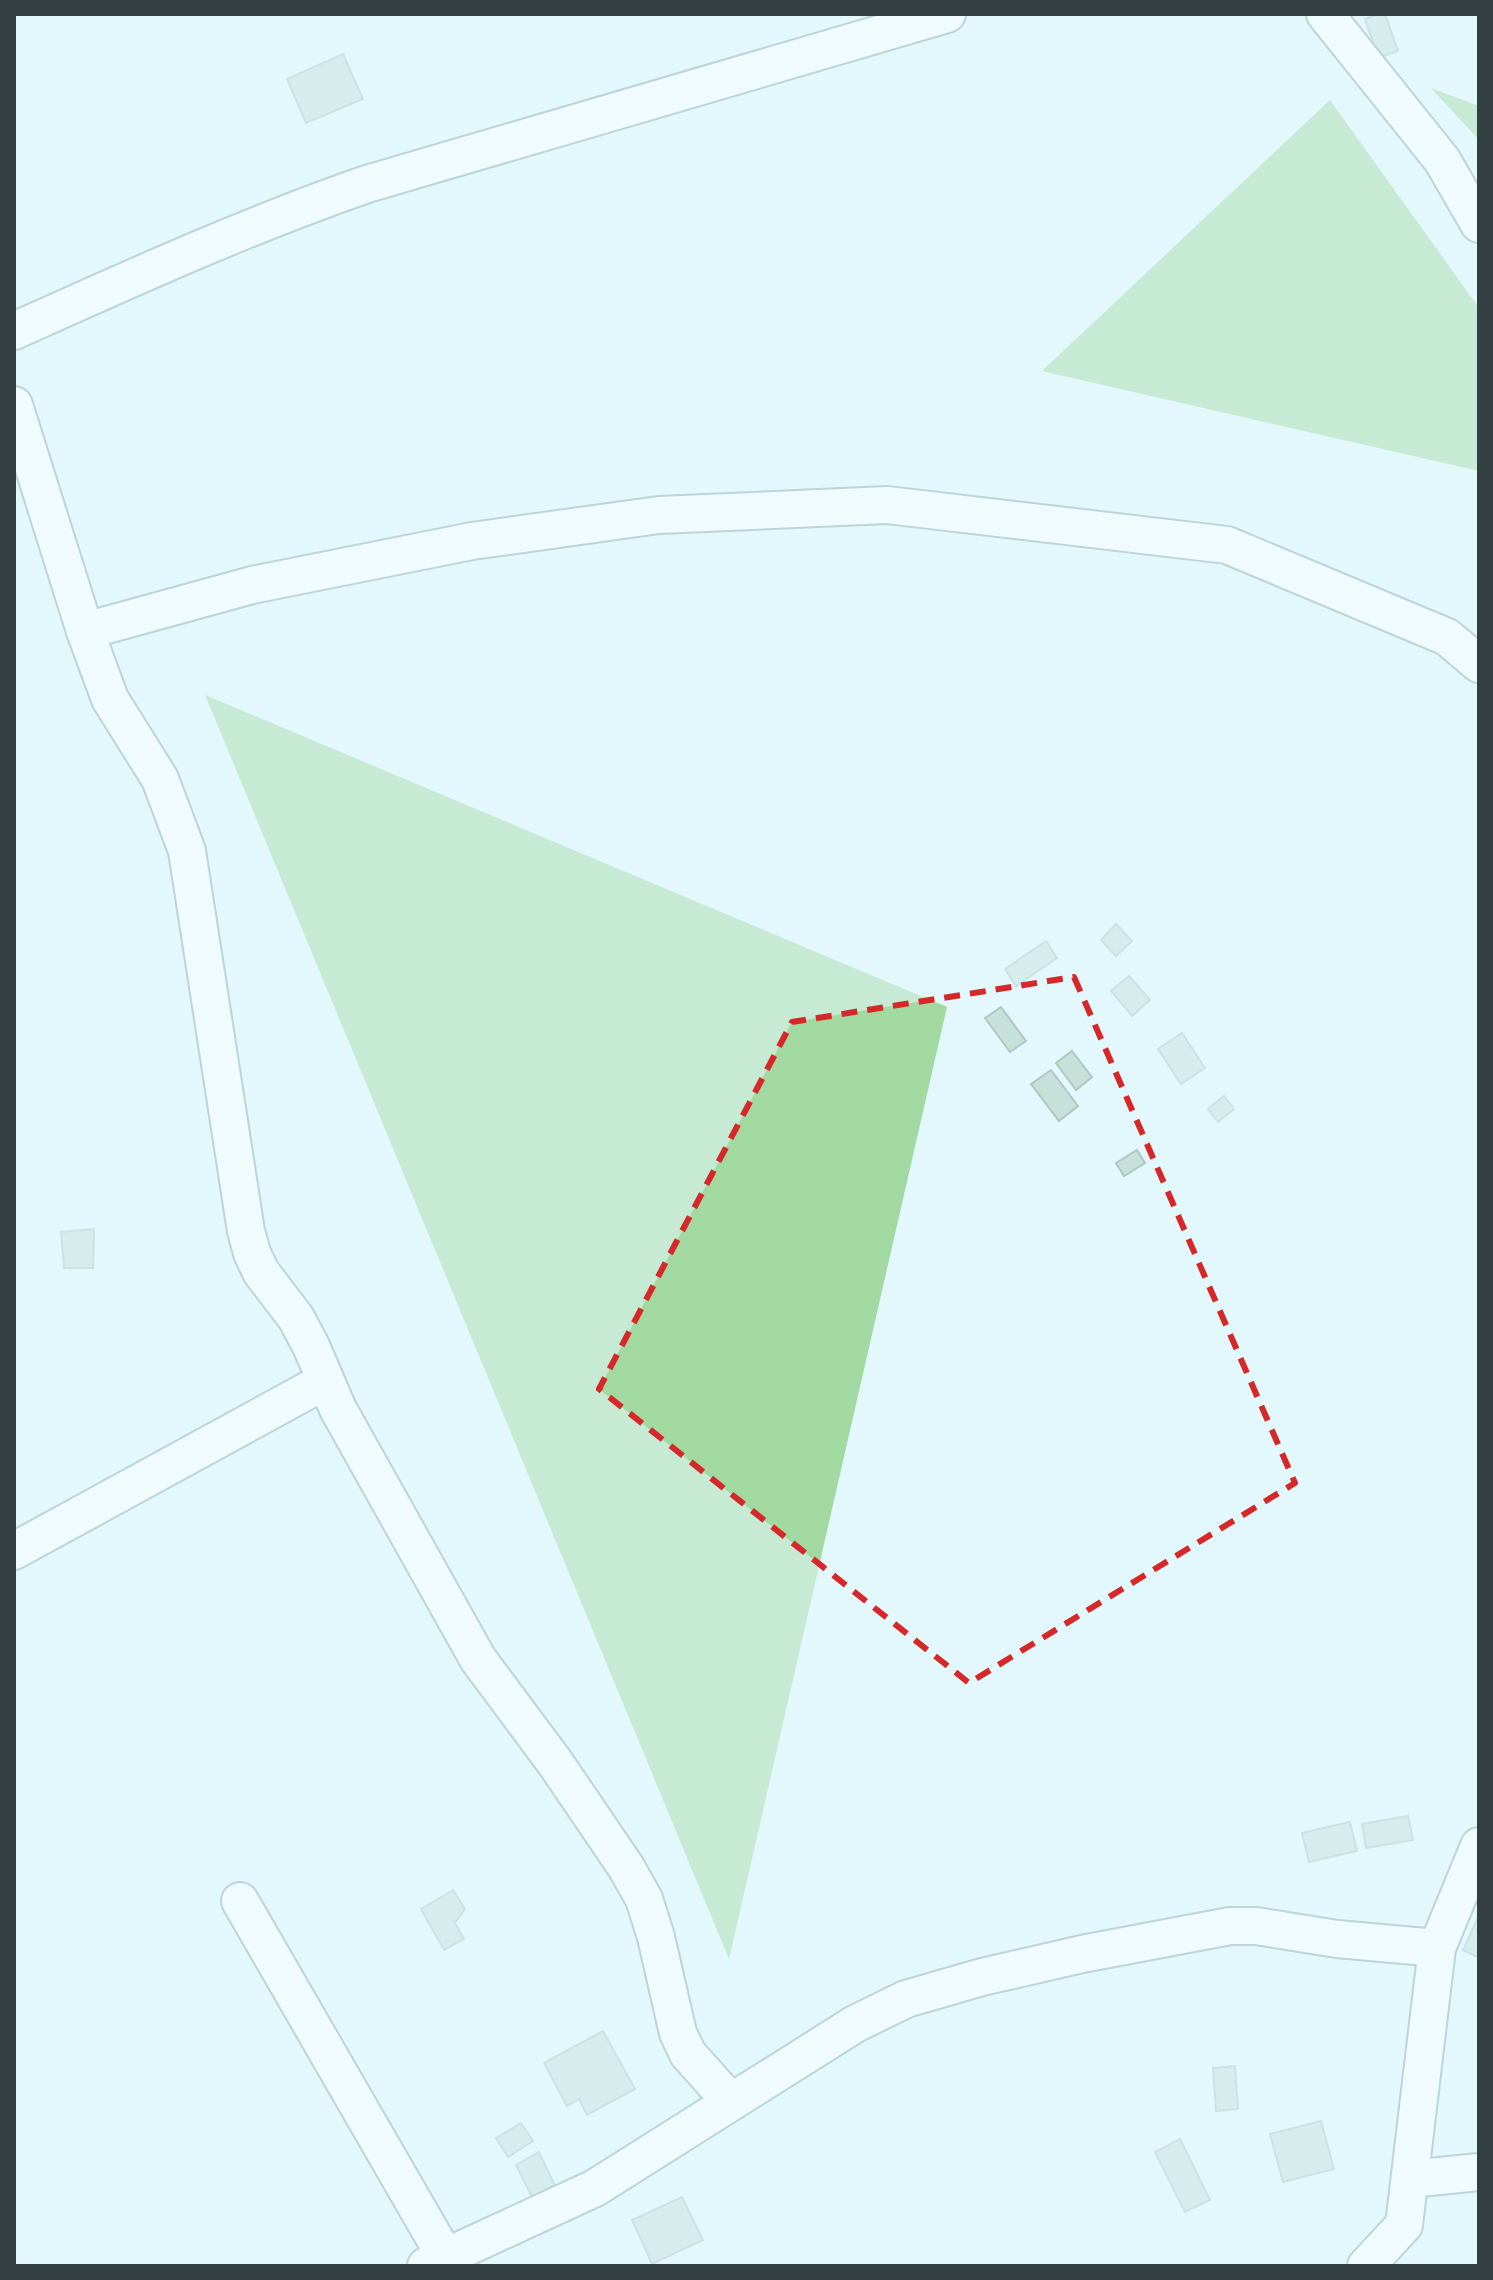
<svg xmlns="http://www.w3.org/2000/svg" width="1493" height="2280" font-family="'Varela Round',sans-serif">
<rect width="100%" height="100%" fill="#e3f8fd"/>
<!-- green -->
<g fill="#a2d9a1">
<path d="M1431,88L1479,106V140Z"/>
<path d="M1330,100L1479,308V471L1042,371Z"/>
<path d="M205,695L947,1007L729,1959Z"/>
</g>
<!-- building -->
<g fill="#c6e1da" stroke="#aec8c1" stroke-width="2">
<path d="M1379,14H1385L1398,51L1378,58L1365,19Z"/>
<path d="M343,54L363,99L306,123L287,79Z"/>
<path d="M1116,924L1132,941L1116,956L1101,940Z"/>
<path d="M1046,941L1057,958L1016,986L1005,969Z"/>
<path d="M1129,976L1150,1000L1132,1016L1111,991Z"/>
<path d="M1001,1007L1026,1041L1010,1052L985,1018Z"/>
<path d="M1182,1033L1205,1068L1181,1084L1158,1049Z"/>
<path d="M1072,1051L1092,1077L1076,1090L1056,1063Z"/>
<path d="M1051,1070L1078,1106L1059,1121L1031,1084Z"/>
<path d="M1224,1096L1234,1109L1218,1122L1208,1109Z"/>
<path d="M1137,1150L1145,1163L1124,1176L1116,1163Z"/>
<path d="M94,1229L93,1268H64L61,1232Z"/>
<path d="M1408,1816L1413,1840L1366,1848L1362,1824Z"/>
<path d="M1350,1822L1357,1851L1309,1862L1302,1833Z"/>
<path d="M453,1890L465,1909L455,1923L464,1939L444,1950L421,1909Z"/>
<path d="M1479,1915V1958L1463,1950Z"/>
<path d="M603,2031L635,2089L587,2115L579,2099L567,2106L544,2063Z"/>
<path d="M1235,2066L1238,2109L1216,2111L1213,2068Z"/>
<path d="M1321,2121L1334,2169L1283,2182L1270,2134Z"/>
<path d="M521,2123L533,2141L508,2157L496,2138Z"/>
<path d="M1180,2139L1210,2200L1185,2212L1155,2152Z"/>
<path d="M539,2152L556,2188L534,2201L516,2165Z"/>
<path d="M682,2197L703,2240L652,2264L632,2220Z"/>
</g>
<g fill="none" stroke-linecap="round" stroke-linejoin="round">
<!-- street casing -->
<g stroke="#8ea8ae" stroke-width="40">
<g id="street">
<path d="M1325,14L1442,160L1479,224"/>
<path d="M14,331C130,279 246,226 367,184L947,14"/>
<path d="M14,405L85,631L110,699L160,779L187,851L246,1231L252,1253L261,1272L296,1318L311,1346L338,1409L478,1659L556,1764L626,1867L644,1899L656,1937L678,2033L688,2054L731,2102"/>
<path d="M85,631L252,585L472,541L659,515L887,505L1227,545L1447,637L1479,664"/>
<path d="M14,1551L325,1381"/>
<path d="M240,1901L446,2258"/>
<path d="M1410,2179L1479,2172"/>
<path d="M426,2266L595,2188L855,2024L906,1999L982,1977L1082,1954L1230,1926H1256L1337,1939L1437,1948L1479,1846"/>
<path d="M1366,2266L1404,2225L1437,1948"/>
</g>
</g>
<!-- street -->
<use href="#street" stroke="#fff" stroke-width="36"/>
</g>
<!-- marked area -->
<path d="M0 0H1493V2280H0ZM1074,977L1295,1483L969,1683L599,1389L792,1022Z" fill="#e3f8fd" fill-opacity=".55" fill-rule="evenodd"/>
<path fill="none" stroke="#d62828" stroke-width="6" stroke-dasharray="16 10" stroke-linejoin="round" d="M1074,977L1295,1483L969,1683L599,1389L792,1022Z"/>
<!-- border -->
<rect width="1493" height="2280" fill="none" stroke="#333e40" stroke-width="32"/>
</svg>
